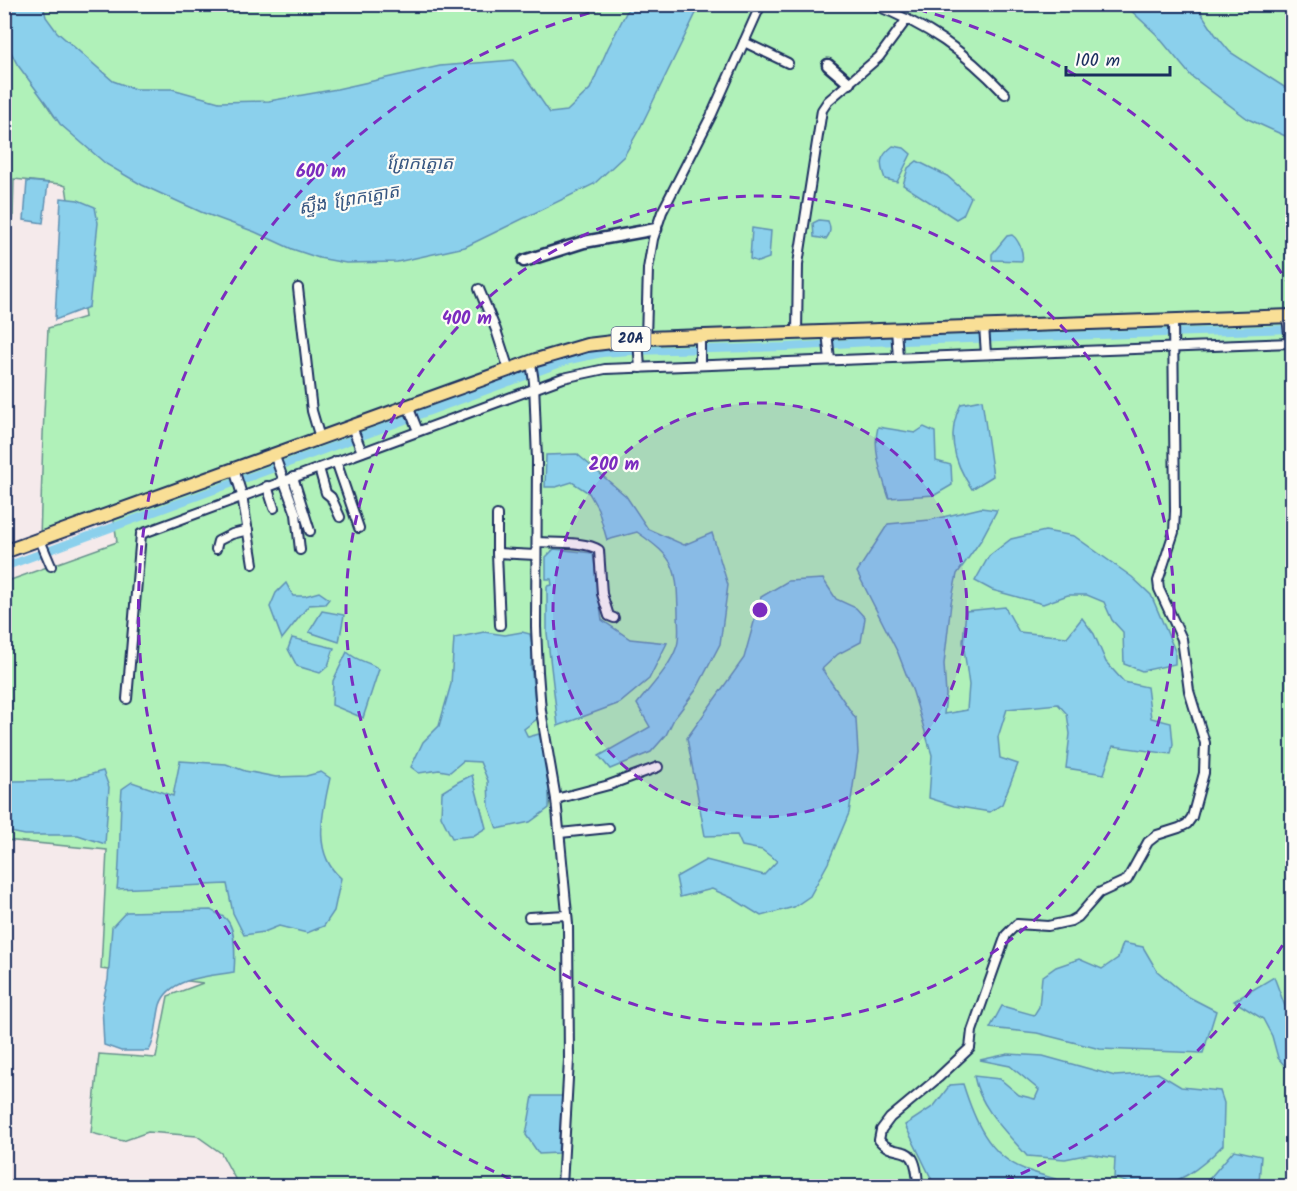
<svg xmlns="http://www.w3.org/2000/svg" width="1297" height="1191" font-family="Kalam,'Noto Sans Khmer',sans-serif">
<rect width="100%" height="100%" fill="#f5eaeb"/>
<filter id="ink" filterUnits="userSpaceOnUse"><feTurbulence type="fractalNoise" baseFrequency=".0167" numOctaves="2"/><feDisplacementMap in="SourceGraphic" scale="12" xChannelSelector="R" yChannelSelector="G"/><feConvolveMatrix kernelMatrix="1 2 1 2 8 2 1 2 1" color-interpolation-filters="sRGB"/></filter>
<g filter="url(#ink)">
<!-- green -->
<path fill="#b0f1b9" stroke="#66908c" stroke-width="1.5" d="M40,5H1292V1186H239L221,1153L197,1136L148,1132L123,1141L91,1133L99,1054L156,1058L168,996L203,983L101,969L107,850L5,840V582L117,542L113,514L40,540L43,435L48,328L85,317L66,186L60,184L14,179L13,218L5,217L4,40L55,117Z"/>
<!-- water -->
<g fill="#8bd0ec" stroke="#5e90b3" stroke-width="1.5">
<path d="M4,5H43L46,17L57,32L113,81L135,89H172L219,102L269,101L337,89L440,66L514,60L550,113L567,111L590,89L608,48L630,5H700L641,126L624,156L594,184L465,247L397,262L346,263L319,258L292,249L255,232L201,212L142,185L106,164L60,124L46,103L17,64L5,40Z"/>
<path d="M1125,5H1196L1215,34L1230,52L1292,92V139L1248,119L1191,76L1156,34Z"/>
<path d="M893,146L904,148L911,154L897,182L885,179C879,163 879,157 893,146Z"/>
<path d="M917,161L947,176L971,197L963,215L956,219L903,185L908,168Z"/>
<path d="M27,181L48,183L43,223L24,220Z"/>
<path d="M61,198L78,200L95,207L98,223L89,307L55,320Z"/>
<path d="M819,220L828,221C831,228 831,233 826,239L814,237L813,223Z"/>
<path d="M752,228L771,231L769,258L758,262L750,259Z"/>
<path d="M1012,235C1019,240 1024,253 1022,261L992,260V254L1007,236Z"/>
<path d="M982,400L993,476L972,489C954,463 946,433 961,404Z"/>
<path d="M878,427L915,433L924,427L935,432L936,461L951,465L952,485L935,495L889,498C882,477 872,449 878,427Z"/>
<path d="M577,454L626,496L648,529L684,545L712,533L728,585L720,644L696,690L674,719L666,735L651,752L610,769L599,756L650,727L637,704C651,686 670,667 677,646C680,637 678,623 678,613C677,567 676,559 637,532L607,540L598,509L589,493L572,482L556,487H545L546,455Z"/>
<path d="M981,508L997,510L981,540L957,574L951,603L944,664L946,695L944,714L967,710L969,685L963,642L966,611L1005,607L1019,632L1067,637L1082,618L1094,634L1106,662L1124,682L1147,687L1151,718L1171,723L1173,744L1171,754L1113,746L1104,774L1066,768L1070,734L1067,714L1058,704L1007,709L998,737L1000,758L1018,764L1002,804L990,812L954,806L929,798L932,755L913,692L898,653L857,572L888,524L930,520Z"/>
<path d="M1045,531L1074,536L1132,577L1151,595L1175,651V664L1142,671L1124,664L1123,632L1112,620L1104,602L1087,595H1068L1043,604L992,590L975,581L989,556L1011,539Z"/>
<path d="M554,549L593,553L602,620L630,639L667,643L649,679L620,703L558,726L547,633V586L552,585L551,579H546V557Z"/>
<path d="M823,579L836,599L856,608L865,618L861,642L838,654L822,669L856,719L858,753L849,813L828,863L810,896L794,907L761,916L732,898L712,889L680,897L676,877L706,860L764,875L777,861L762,850L742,846L737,835L705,836L687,738L744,658L761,597L788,581Z"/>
<path d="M286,583L293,596H305L319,592L329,599L325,604L309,605L282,639L270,607L276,593Z"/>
<path d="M322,611L344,615L339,642L309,632Z"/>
<path d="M484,632L505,635L522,632L530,634L533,649L531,666L537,719L524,729L528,737L539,734C546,759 550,783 549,808L530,822L497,829L489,806L488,781L480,762L463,761L450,772L439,770L419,773L411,767L423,742L439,726L451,684L454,638Z"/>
<path d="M292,638L334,648L328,666L320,673L297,666L288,649Z"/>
<path d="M347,652C358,662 368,661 379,669L363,718L332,705L333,681Z"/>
<path d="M180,761L226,764L245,771L276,777L306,776L321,772L330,778C323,811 311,853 341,878L334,911L324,926L307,933L279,926L264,932L244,935L233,913L227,884L117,889C121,855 119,822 122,789L132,782L173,796Z"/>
<path d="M103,771L109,787L105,844L78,835H25L5,831V783L14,781L71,780Z"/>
<path d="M472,775L486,828L473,836L452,838L441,816L442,792L458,782Z"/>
<path d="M211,910C215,913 224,916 227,920C236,930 235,959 234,972C210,976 169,977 160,1005C156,1021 157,1036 149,1051H121L104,1045L102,1005L108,980L112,927L126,912Z"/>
<path d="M1123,943L1143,947L1157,971L1187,996L1216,1011L1203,1053L1100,1049L1037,1033L990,1028L1002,1006L1034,1015L1039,1007L1042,977L1056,967L1079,959L1102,969L1118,958Z"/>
<path d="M1274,977L1292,1025V1074L1278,1058L1272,1036L1263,1019L1234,1001Z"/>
<path d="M1008,1054L1043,1056L1115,1076L1158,1073L1181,1087L1220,1091L1224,1103L1223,1145C1202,1167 1174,1190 1142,1186C1133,1186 1123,1181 1114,1178L1115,1158L1090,1154L1065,1159L1027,1156C1006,1132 980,1108 974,1076L1000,1079L1019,1095L1035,1099L1039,1090L1010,1066L980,1060Z"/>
<path d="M963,1084C974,1119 988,1155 1024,1169C1042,1176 1061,1180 1078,1186H935L905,1125L934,1106L950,1085Z"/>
<path d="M533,1096H562L558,1153L539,1154L526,1135Z"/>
<path d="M1234,1150L1261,1156L1259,1182L1256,1186H1203Z"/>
</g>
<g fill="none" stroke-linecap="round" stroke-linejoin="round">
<!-- canal -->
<path stroke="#8bd0ec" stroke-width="8" d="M4,567L569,360L602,353L631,351L787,347L869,342L1292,329"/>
<!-- street casing -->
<g stroke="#1b2f5e" stroke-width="12">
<g id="street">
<path d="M872,4C929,26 963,50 1005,94"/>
<path d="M744,42L788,63"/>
<path d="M298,288L312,411L320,438"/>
<path d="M479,289L496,330L509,370"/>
<path d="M1287,317L1290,343"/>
<path d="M984,326L986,354"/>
<path d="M896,329L898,357"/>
<path d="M827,332L830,360"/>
<path d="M797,333L798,264L822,110L828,101L879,57L907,19"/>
<path d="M700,336V365"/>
<path d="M646,338L648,269L653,239L662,212L711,116L761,4"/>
<path d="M638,339L640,368"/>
<path d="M529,362L532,369L534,382L537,460L536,627L538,672L541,711L556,799L568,924L569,1060L562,1186"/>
<path d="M408,406L418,431"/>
<path d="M352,427L362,452"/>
<path d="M274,454L296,514L300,550"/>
<path d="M336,461L359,528"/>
<path d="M319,468L326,493L331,497L340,517"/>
<path d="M234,469L242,495L253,564"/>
<path d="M293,477L310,531"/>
<path d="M267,486L274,508"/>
<path d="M40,540L51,566"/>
<path d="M537,542C553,543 587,541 599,550L602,594L609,616L614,618"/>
<path d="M216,549L218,541L232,534L248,530"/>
<path d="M497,553V515"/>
<path d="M500,625L497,553L536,555"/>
<path d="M127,699L141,534L563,378L605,369L1292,343"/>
<path d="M556,799L609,785L658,767"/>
<path d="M560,833L609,828"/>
<path d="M529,917L567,915"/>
<path d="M918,1186C916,1135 897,1162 879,1140L881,1130L890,1118L938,1078L970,1048L972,1031L1006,935L1017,924L1048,926L1071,921L1078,917L1099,893L1127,880L1148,842L1157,835L1179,828L1187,824L1192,817L1204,773L1205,743L1189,691L1182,639L1159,589L1158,581L1174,532L1175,511L1173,320"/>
</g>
</g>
<!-- secondary casing -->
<g stroke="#1b2f5e" stroke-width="15">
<g id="secondary">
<path d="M828,65L849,83"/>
<path d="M524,261L584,242L656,229"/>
</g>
</g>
<!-- primary casing -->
<g stroke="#1b2f5e" stroke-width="16">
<path id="primary" d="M4,552L536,360L587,345L646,338L1292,316"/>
</g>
<!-- street -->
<use href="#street" stroke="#fdfcf7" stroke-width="8"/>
<!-- secondary -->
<use href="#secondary" stroke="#fdfcf7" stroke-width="10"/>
<!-- primary -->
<use href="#primary" stroke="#f9df96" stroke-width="12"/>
</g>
</g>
<!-- distance rings -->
<circle cx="760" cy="610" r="207" fill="#7b2cbf" fill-opacity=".12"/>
<g fill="none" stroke="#7b2cbf" stroke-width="3" stroke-dasharray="10 8">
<circle cx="760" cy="610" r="207"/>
<circle cx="760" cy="610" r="414"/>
<path d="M1292 930A621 621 0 0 1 993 1186M527 1186A621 621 0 0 1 620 5M900 5A621 621 0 0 1 1292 290"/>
</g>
<g text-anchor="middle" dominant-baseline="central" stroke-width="4.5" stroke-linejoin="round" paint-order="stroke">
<!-- shield labels -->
<rect fill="#fdfcf7" stroke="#5f6c8c" stroke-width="1.5" x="611.5" y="327" width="39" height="24" rx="4.5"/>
<g font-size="15" font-weight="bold" fill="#1b2f5e">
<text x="631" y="339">20A</text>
</g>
<!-- water labels -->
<g font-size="18" font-style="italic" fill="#375782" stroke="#fdfcf7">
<text x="420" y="164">ព្រែកត្នោត</text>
<text transform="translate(349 201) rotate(-10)">ស្ទឹង ព្រែកត្នោត</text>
</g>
</g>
<circle cx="760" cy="610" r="9" fill="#7b2cbf" stroke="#fdfcf7" stroke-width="3"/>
<g font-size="18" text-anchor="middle" font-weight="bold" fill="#7b2cbf" stroke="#fdfcf7" stroke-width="4.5" stroke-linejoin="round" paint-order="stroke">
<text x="321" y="177">600 m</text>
<text x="467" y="324">400 m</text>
<text x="614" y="470">200 m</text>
</g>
<!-- margin -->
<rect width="1297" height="1191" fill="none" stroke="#fdfcf7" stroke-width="24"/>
<rect x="12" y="12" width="1273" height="1167" fill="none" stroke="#1b2f5e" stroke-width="2" filter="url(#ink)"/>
<!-- scale -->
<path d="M1066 66v9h104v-9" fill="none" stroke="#1b2f5e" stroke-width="3"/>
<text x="1075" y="66" font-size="18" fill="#1b2f5e" stroke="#fdfcf7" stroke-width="4.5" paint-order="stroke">100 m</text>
</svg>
